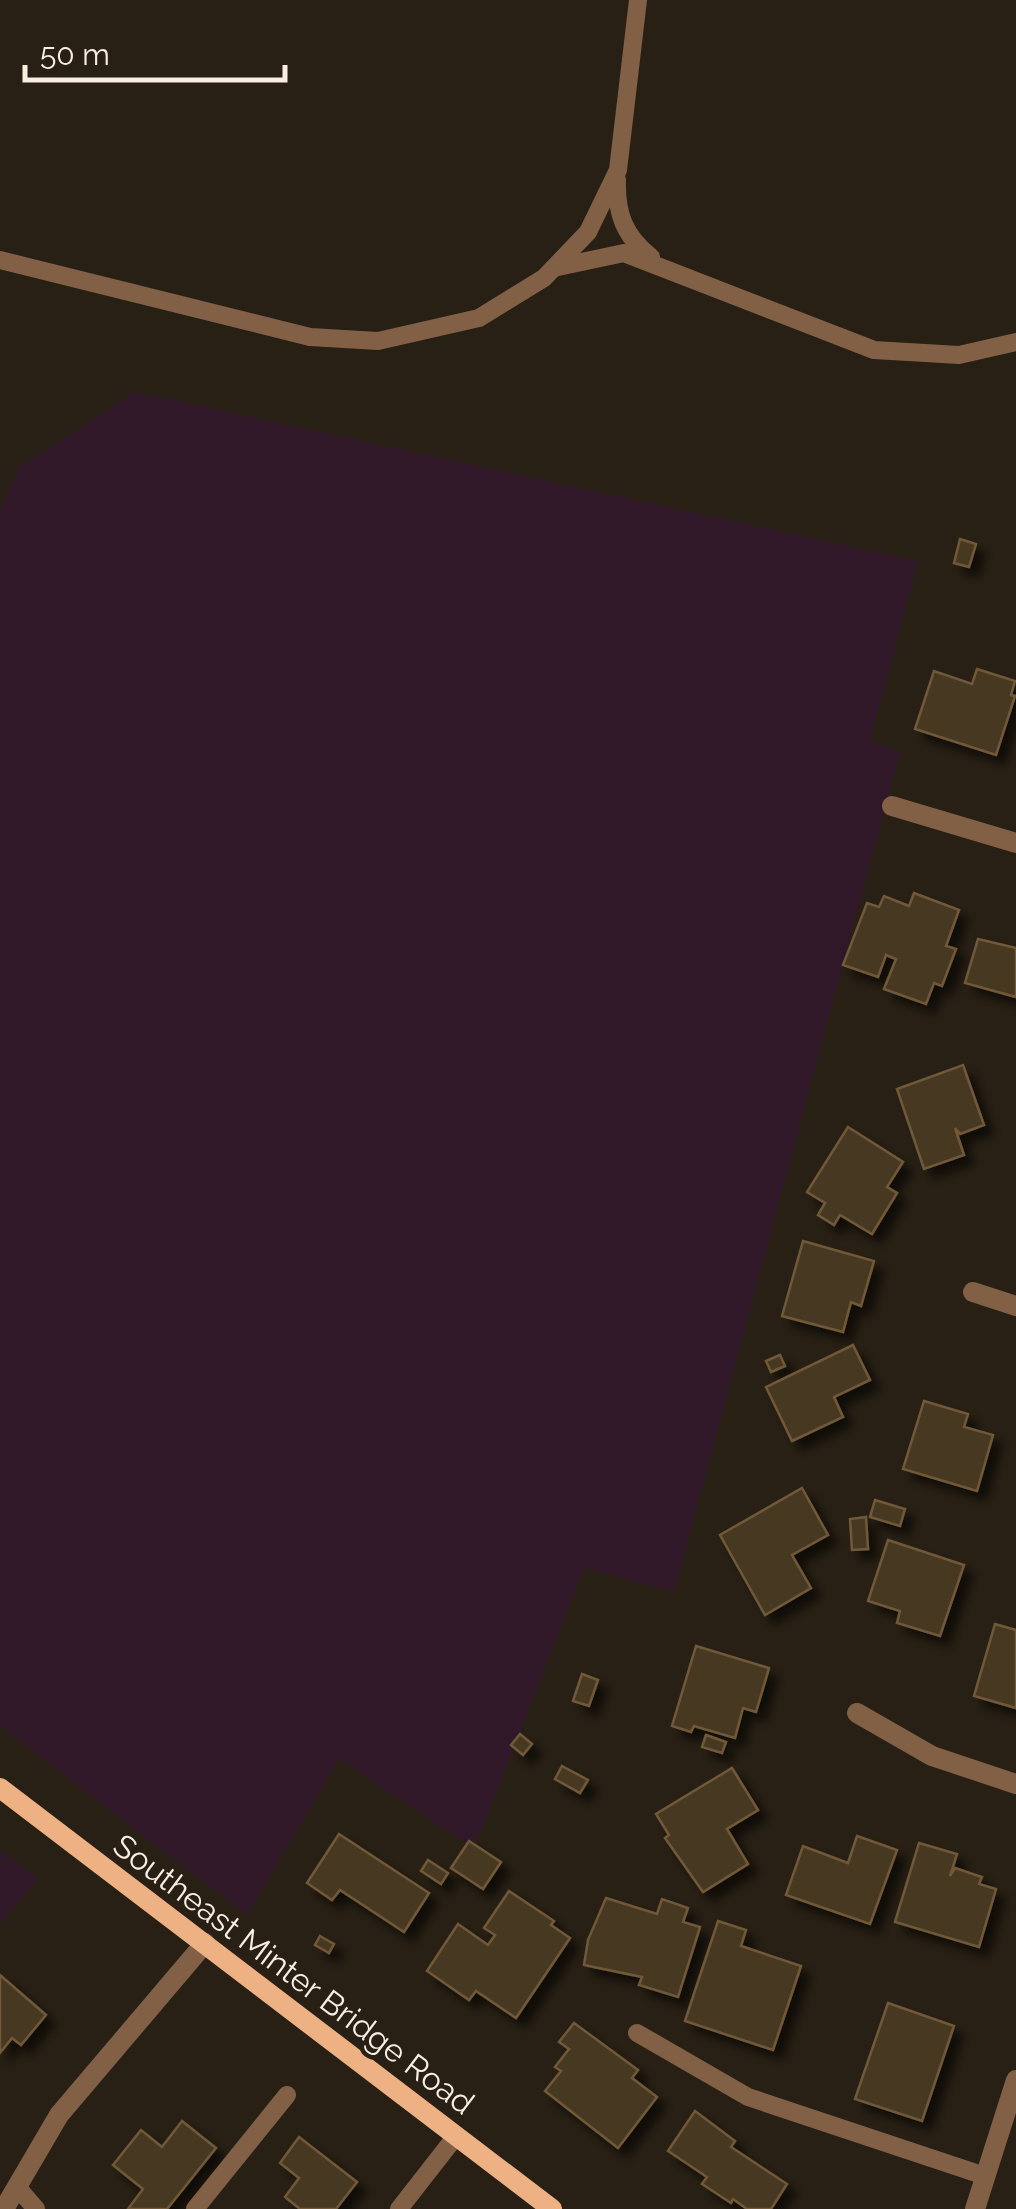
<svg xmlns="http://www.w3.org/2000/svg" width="1016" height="2209" font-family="Raleway,sans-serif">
<defs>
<filter id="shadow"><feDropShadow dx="9" dy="9" stdDeviation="5" flood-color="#0009"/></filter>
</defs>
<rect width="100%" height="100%" fill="#282014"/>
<!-- green -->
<g fill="#311828">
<path d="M135,392L918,561L870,741L900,752L674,1592L584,1568L482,1829L471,1846L339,1759L247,1915L0,1726V511L18,468Z"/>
<path d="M0,1850L38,1879L0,1924Z"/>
</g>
<!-- building -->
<g fill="#473823" stroke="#705938" stroke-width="2.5" filter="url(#shadow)">
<path d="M960,539L976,544L969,567L954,563Z"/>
<path d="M977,669L1015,681L1011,695L1015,696L996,755L915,729L934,671L972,684Z"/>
<path d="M914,893L959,910L946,946L956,949L942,986L934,983L926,1004L884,989L896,959L886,955L878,977L843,965L867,903L879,907L884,896L909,906Z"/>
<path d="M978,939L1016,948V997L965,983Z"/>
<path d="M963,1065L984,1125L960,1134L955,1128L964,1155L924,1169L897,1089Z"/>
<path d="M848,1127L903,1162L887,1187L897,1193L872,1234L840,1215L834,1225L818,1215L825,1203L807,1192Z"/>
<path d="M803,1241L874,1261L861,1306L851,1302L843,1332L782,1316Z"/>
<path d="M853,1345L870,1380L834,1397L843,1417L792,1441L766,1387Z"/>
<path d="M780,1355L785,1366L771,1372L766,1361Z"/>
<path d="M924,1401L968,1414L964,1427L993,1435L977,1491L903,1469Z"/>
<path d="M802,1488L828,1535L792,1555L811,1588L765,1615L720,1535Z"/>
<path d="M875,1500L905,1509L900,1526L870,1517Z"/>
<path d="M866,1517L868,1549L852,1550L850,1519Z"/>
<path d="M888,1540L964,1565L940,1636L897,1623L900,1611L868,1601Z"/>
<path d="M995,1624L1016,1630V1708L974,1696Z"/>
<path d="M696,1646L769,1668L756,1712L743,1708L735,1738L694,1726L691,1732L672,1726Z"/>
<path d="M582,1674L598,1680L589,1706L573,1701Z"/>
<path d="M520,1734L532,1744L523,1755L511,1745Z"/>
<path d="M706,1735L726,1742L722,1753L702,1747Z"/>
<path d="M562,1766L588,1780L580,1793L555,1779Z"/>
<path d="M732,1768L758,1810L727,1829L748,1864L703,1892L665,1838L669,1835L656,1814Z"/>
<path d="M339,1834L429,1893L404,1932L340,1890L332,1900L307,1883Z"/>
<path d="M857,1836L897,1850L870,1924L786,1895L803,1846L848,1863Z"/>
<path d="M469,1841L501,1862L483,1889L451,1868Z"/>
<path d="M919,1843L957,1854L950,1876L955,1868L982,1877L979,1884L996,1889L979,1947L895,1922Z"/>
<path d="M428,1860L448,1873L441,1884L421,1871Z"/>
<path d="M509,1891L554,1921L551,1925L570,1938L516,2018L476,1991L469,2000L427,1971L458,1924L488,1945L495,1935L484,1928Z"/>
<path d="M606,1898L657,1914L662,1899L688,1908L683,1922L700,1927L678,1997L639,1985L642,1977L584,1965L588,1940Z"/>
<path d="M718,1921L746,1930L741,1946L801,1966L773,2050L685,2021Z"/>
<path d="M320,1936L334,1944L329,1953L315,1945Z"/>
<path d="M0,1975L46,2015L21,2045L12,2038L0,2053Z"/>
<path d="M888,2003L954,2026L922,2121L855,2099Z"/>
<path d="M574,2023L638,2070L632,2078L657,2097L618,2148L545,2091L561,2071L555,2067L569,2049L559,2042Z"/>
<path d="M695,2111L735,2141L731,2147L787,2184L771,2209H747L733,2199L731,2203L702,2184L707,2177L668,2151Z"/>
<path d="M182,2121L216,2148L167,2209H128L143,2189L113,2165L141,2130L162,2147Z"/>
<path d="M299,2137L357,2182L336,2209H300L285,2197L299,2178L280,2163Z"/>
</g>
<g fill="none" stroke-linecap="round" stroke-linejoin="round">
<!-- lane -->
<g stroke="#816046" stroke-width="18">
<path d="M617,180C616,213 624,236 651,257"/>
<path d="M0,260L310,337L378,341L479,318L544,278L588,232L618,170L638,0"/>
<path d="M558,267L624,253L874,350L959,355L1016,342"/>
<path d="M637,2033L748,2097L985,2176"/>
<path d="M17,2187L36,2209"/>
<path d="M195,2209L287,2095"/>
<path d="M399,2209L456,2136"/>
</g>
<!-- street -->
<g stroke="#816046" stroke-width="20">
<path d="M892,806L1016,843"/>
<path d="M973,1292L1016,1306"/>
<path d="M857,1713L932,1756L1016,1784"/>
<path d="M4,2209L59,2115L205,1943"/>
<path d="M975,2209L1016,2080"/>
</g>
<!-- secondary -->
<path stroke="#eeb183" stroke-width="20" d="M0,1788L552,2209"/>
</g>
<g text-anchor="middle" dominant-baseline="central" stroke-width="9" stroke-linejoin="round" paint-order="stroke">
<!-- street labels -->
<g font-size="32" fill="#fbeee0" stroke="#282014">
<text transform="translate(294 1974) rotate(37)">Southeast Minter Bridge Road</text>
</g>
</g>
<!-- scale -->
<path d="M25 65v15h260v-15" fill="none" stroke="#fbeee0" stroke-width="5"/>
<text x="40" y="65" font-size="30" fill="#fbeee0" stroke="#282014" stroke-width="8" paint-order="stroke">50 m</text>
</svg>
